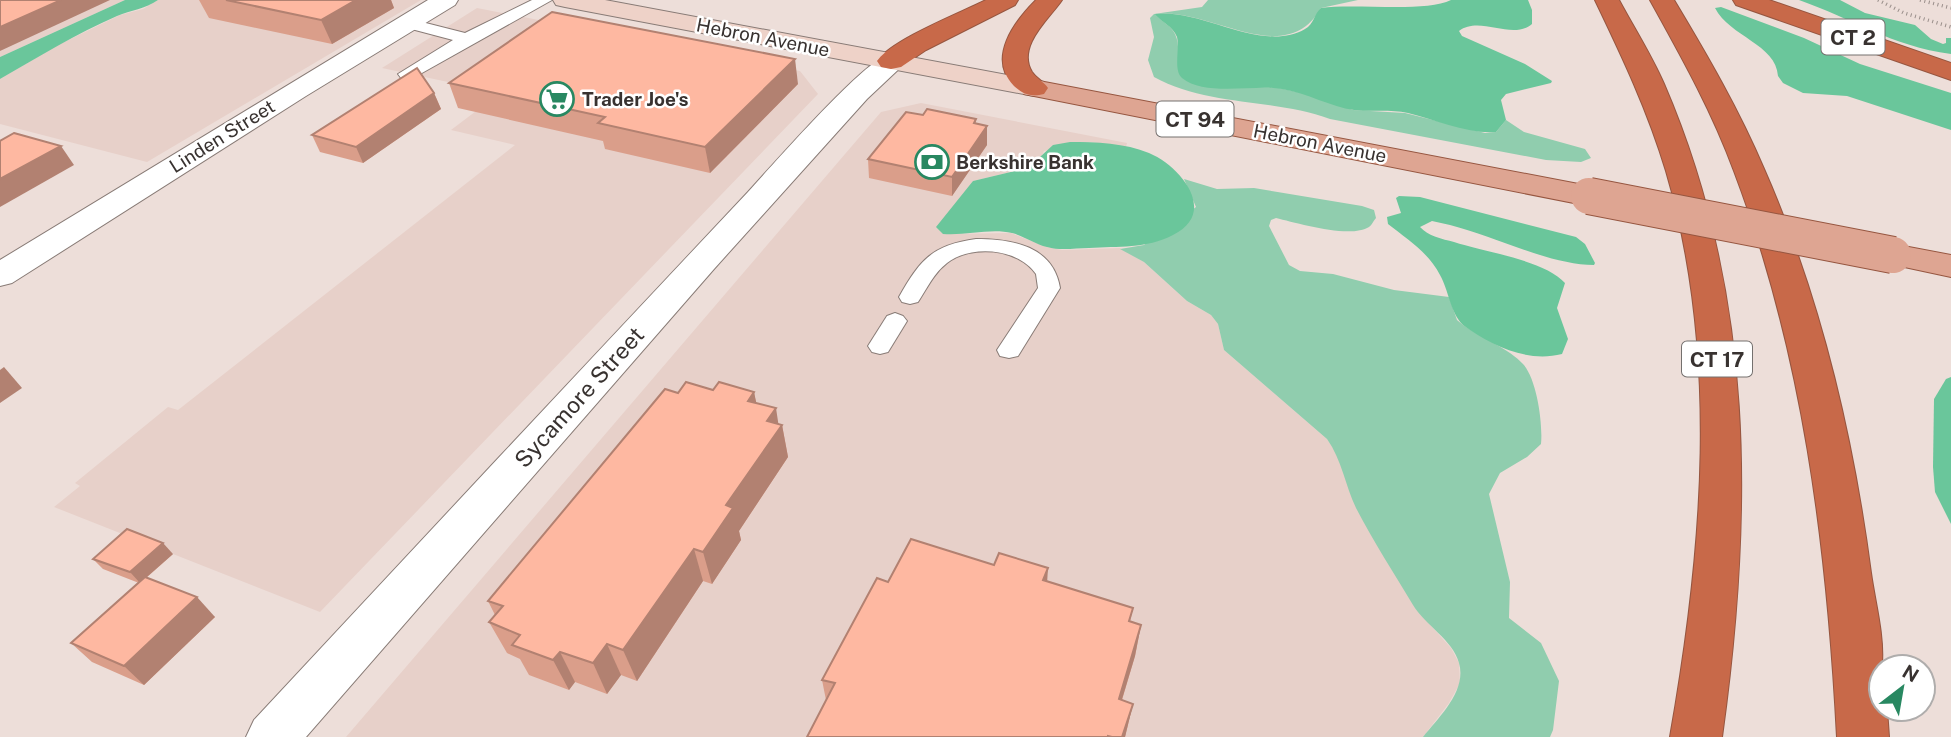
<svg xmlns="http://www.w3.org/2000/svg" width="1951" height="737" font-family="'Public Sans',sans-serif">
<rect width="100%" height="100%" fill="#edded9"/>
<!-- built -->
<g fill="#e7d0c9">
<path d="M0,0H125L0,57Z"/>
<path d="M158,0H421L147,162L0,124V79L56,46L120,15L143,9Z"/>
<path d="M477,8L800,71L818,94L320,612L54,507L80,486L75,483L168,407L178,410L515,145L451,130L500,93L382,68Z"/>
<path d="M921,103L1127,143L1126,147L1090,142L1044,151L1039,161L1028,168L973,181L943,234L1011,233L1047,247L1062,250L1120,248L1144,262L1187,301L1211,315L1218,324L1224,350L1327,439L1337,454L1355,504L1416,609L1451,648L1459,663L1460,683L1449,703L1423,737H346L881,112Z"/>
</g>
<!-- green -->
<g fill="#90cdae">
<path d="M1208,0H1358L1321,8C1285,71 1210,7 1156,14C1161,22 1171,25 1175,34C1182,48 1174,64 1182,77L1206,86L1279,88L1311,95L1353,110L1405,113L1485,133L1496,132L1506,120L1524,132L1585,149L1591,158L1581,162L1546,160L1330,119C1274,98 1208,107 1154,77L1148,60L1154,37L1150,18L1154,14L1202,7Z"/>
<path d="M1184,179L1217,189L1254,188L1362,206L1374,210L1376,218C1373,221 1372,225 1369,227C1350,239 1297,223 1276,218L1271,220L1269,226L1289,265L1300,271L1333,274L1394,290L1449,297L1457,320L1463,325C1479,336 1511,350 1523,364C1537,379 1543,424 1541,444L1527,457L1500,473L1489,494L1510,582L1509,618L1541,643L1559,681L1553,730L1550,737H1423C1439,717 1467,691 1459,663C1453,640 1425,625 1413,605C1394,573 1373,541 1356,508C1345,485 1342,460 1327,439L1224,350L1218,324L1211,315L1187,301L1144,262L1120,249L1144,245L1196,207Z"/>
</g>
<!-- forest -->
<g fill="#6ac69b">
<path d="M125,0H158C145,9 131,10 117,16C76,34 38,57 0,79V57Z"/>
<path d="M1451,0H1528L1532,10V24C1512,41 1480,15 1459,31L1462,36L1525,64L1552,81L1551,83L1506,94L1501,100L1506,120L1496,132C1466,134 1437,120 1408,113C1390,109 1372,112 1354,110C1331,107 1307,93 1282,89C1255,84 1205,97 1182,78C1173,70 1180,49 1177,37C1173,26 1161,22 1155,14C1202,8 1262,54 1305,29C1314,24 1314,14 1321,8C1355,3 1425,13 1451,0Z"/>
<path d="M1799,0H1840L1865,13L1915,25L1931,39L1943,44L1946,43V38H1951V54C1891,46 1853,19 1799,0Z"/>
<path d="M1721,7L1804,38L1860,64L1951,93V130L1847,96L1803,93L1783,83L1778,76C1776,44 1730,37 1715,8Z"/>
<path d="M1070,142C1096,142 1125,143 1149,153C1182,167 1218,213 1173,235C1146,249 1118,246 1089,248C1075,248 1061,251 1047,247C1035,244 1024,236 1012,233C990,228 965,236 943,234L936,227L973,181L1028,168L1053,145Z"/>
<path d="M1399,196L1420,197L1576,237L1585,244L1595,263L1594,265C1550,265 1494,236 1450,225L1432,221L1420,227C1428,236 1442,239 1454,242C1484,252 1545,260 1565,283L1557,308L1568,339L1562,354C1526,363 1491,345 1463,325C1450,312 1449,291 1440,275C1429,253 1407,239 1388,224L1387,217L1401,213L1396,198Z"/>
<path d="M1951,377V524L1935,492L1933,467L1934,399L1946,379Z"/>
</g>
<g fill="none" stroke-linecap="round" stroke-linejoin="round">
<!-- service casing -->
<g stroke="#887b76" stroke-width="2">
<g id="service">
<path d="M532,0H552L413,78H401L398,74L453,40L400,26L398,23L400,20L406,18L465,33Z"/>
<path d="M976,239C1013,239 1053,246 1060,288L1018,356L1009,358L1000,356L997,350L1038,288L1036,274C1018,248 971,244 947,263C934,273 927,288 918,302L910,304L902,302L899,297C920,260 932,245 976,239Z"/>
<path d="M895,313L903,316L907,321L888,352L880,354L872,352L868,346L887,316Z"/>
</g>
</g>
<!-- minor casing -->
<g stroke="#887b76" stroke-width="2">
<path id="minor" d="M428,0H458L455,5L306,96L12,283L0,286V260Z"/>
</g>
<!-- tertiary casing -->
<g stroke="#887b76" stroke-width="2">
<path id="tertiary" d="M891,53L901,55L905,61L901,67L867,99L714,269L306,737H246L254,720C418,544 583,367 748,192C773,165 864,60 891,53Z"/>
</g>
<!-- secondary casing -->
<g stroke="#887b76" stroke-width="2">
<path id="secondary" d="M553,0H605L1034,80L1044,82L1048,88L1044,94L1034,96L565,7L556,5Z"/>
</g>
<!-- primary casing -->
<g stroke="#965640" stroke-width="2">
<g id="primary">
<path d="M1034,80L1589,186L1600,189L1605,196L1600,203L1589,206L1024,94L1020,88L1024,82Z"/>
<path d="M1893,244L1951,255V277L1881,262L1876,255L1881,248Z"/>
</g>
</g>
<!-- motorway casing -->
<g stroke="#965640" stroke-width="2">
<g id="motorway">
<path d="M986,0H1018L1015,5L926,50L901,67L891,69L881,67L877,61C893,39 960,13 986,0Z"/>
<path d="M1036,0H1062C1050,18 1016,46 1032,72C1036,78 1044,82 1048,88L1044,94C1032,97 1024,95 1014,86C987,58 1014,22 1036,0Z"/>
<path d="M1595,0H1619C1634,28 1652,56 1664,84C1755,295 1753,514 1722,737H1670C1703,551 1720,355 1666,171C1648,111 1622,56 1595,0Z"/>
<path d="M1650,0H1674C1707,55 1739,110 1764,169C1820,296 1853,436 1871,573C1875,602 1884,634 1882,663C1882,675 1881,694 1881,709H1887L1889,737H1837C1827,544 1803,353 1734,171C1712,111 1681,56 1650,0Z"/>
<path d="M1733,0H1769L1951,63V80L1736,5Z"/>
</g>
</g>
<!-- path -->
<g stroke="#998e8a" stroke-width="3.5" stroke-dasharray="1 3.5" stroke-linecap="butt">
<path d="M1878,0L1904,13L1951,27"/>
<path d="M1920,0L1951,8"/>
</g>
<!-- service -->
<use href="#service" fill="#fff" fill-rule="evenodd"/>
<!-- minor -->
<use href="#minor" fill="#fff" fill-rule="evenodd"/>
<!-- tertiary -->
<use href="#tertiary" fill="#fff" fill-rule="evenodd"/>
<!-- secondary -->
<use href="#secondary" fill="#eed2c8" fill-rule="evenodd"/>
<!-- primary -->
<use href="#primary" fill="#dea592" fill-rule="evenodd"/>
<!-- motorway -->
<use href="#motorway" fill="#c86949" fill-rule="evenodd"/>
<!-- primary-bridge casing -->
<g stroke="#965640" stroke-width="38" stroke-linecap="butt">
<path id="primary-bridge" d="M1589,196L1893,255"/>
</g>
<!-- primary-bridge -->
<use href="#primary-bridge" stroke="#dea592" stroke-width="36"/>
</g>
<!-- wall -->
<g fill="#da9e8a">
<path d="M199,0H391L394,8L332,44L209,18Z"/>
<path d="M449,83L798,84L710,173L605,149L603,141L458,108Z"/>
<path d="M434,93L441,109L363,163L320,152L312,135Z"/>
<path d="M923,115L976,119V123L987,126V145L952,196L869,178L868,159Z"/>
<path d="M713,390L754,392L756,403L779,424L782,425L788,457L739,531L741,540L712,584L703,581L637,681L621,675L607,694L575,682L569,690L529,675L520,659L507,653L489,622L495,615L488,601L678,393Z"/>
<path d="M173,554L146,578L215,617L144,685L92,662L71,643L139,583L103,569L93,559Z"/>
<path d="M1047,581L1133,608L1130,622L1141,625L1135,656L1122,700L1133,704L1125,737H807L826,700L822,680L888,582Z"/>
</g>
<!-- shaded-wall -->
<g fill="#b28171">
<path d="M61,0H110L0,51V27Z"/>
<path d="M356,0H391L394,8L332,44L321,20Z"/>
<path d="M795,59L798,84L710,173L705,147Z"/>
<path d="M434,93L441,109L363,163L356,147Z"/>
<path d="M987,126V145L952,196V177Z"/>
<path d="M61,146L74,165L0,207V179Z"/>
<path d="M4,367L22,388L0,403V370Z"/>
<path d="M754,392L761,425L748,401Z"/>
<path d="M776,408L779,428L782,425L788,457L739,531L741,540L712,584L703,552L767,421Z"/>
<path d="M163,543L173,554L140,583L130,572Z"/>
<path d="M694,549L703,581L637,681L623,650Z"/>
<path d="M1048,568L1046,600L1043,580Z"/>
<path d="M197,597L215,617L144,685L124,666Z"/>
<path d="M1141,625L1135,656L1113,729L1119,699Z"/>
<path d="M607,644L621,675L607,694L593,663Z"/>
<path d="M560,652L575,682L569,690L553,660Z"/>
<path d="M1133,704L1125,737H1122Z"/>
</g>
<!-- building -->
<g fill="#feb8a1" stroke="#b28171" stroke-width="2">
<path d="M0,0H61L0,27Z"/>
<path d="M226,0H356L321,20Z"/>
<path d="M552,12L795,59L705,147L598,123L605,117L449,83Z"/>
<path d="M417,68L434,93L356,147L312,135Z"/>
<path d="M927,109L976,119L974,123L987,126L952,177L868,159L906,112L923,115Z"/>
<path d="M14,133L61,146L0,179V141Z"/>
<path d="M686,382L713,390L719,382L754,392L748,401L776,408L767,421L782,425L726,505L733,508L703,552L694,549L623,650L607,644L593,663L560,652L553,660L512,645L520,635L489,622L503,606L488,601L665,389L678,393Z"/>
<path d="M127,529L163,543L130,572L93,559Z"/>
<path d="M911,539L994,565L999,553L1048,568L1043,580L1133,608L1129,621L1141,625L1119,699L1133,704L1122,737H1112L1108,736V737H807L835,683L822,680L877,578L888,582Z"/>
<path d="M145,577L197,597L124,666L71,643Z"/>
</g>
<!-- icons -->
<defs>
<g id="supermarket-ring" transform="scale(1.75)"><circle r="9.5" fill="#fff" stroke="#288861" stroke-width="1.5"/><path d="M-6-5.5h2.5l.6 2H6L4.5 2H-2.5L-4.4-4H-6ZM-1.5 3.2a1.3 1.3 0 1 0 .1 0ZM3 3.2a1.3 1.3 0 1 0 .1 0Z" fill="#288861"/></g>
<g id="bank-ring" transform="scale(1.75)"><circle r="9.5" fill="#fff" stroke="#288861" stroke-width="1.5"/><path d="M-6-4H6V4H-6ZM0-2.3a2.3 2.3 0 1 0 0 4.6a2.3 2.3 0 1 0 0-4.6Z" fill="#288861"/></g>
</defs>
<g fill-rule="evenodd">
<use href="#supermarket-ring" x="557" y="99"/>
<use href="#bank-ring" x="932" y="162"/>
</g>
<g text-anchor="middle" dominant-baseline="central" stroke-width="5" stroke-linejoin="round" paint-order="stroke">
<!-- far-street labels -->
<g font-size="19" fill="#383230" stroke="#fff">
<text transform="translate(763 37) rotate(11)">Hebron Avenue</text>
<text transform="translate(222 136) rotate(-32)">Linden Street</text>
<text transform="translate(1320 143) rotate(11)">Hebron Avenue</text>
</g>
<!-- far-poi labels -->
<g font-size="19" font-weight="bold" fill="#383230" stroke="#fff" text-anchor="start">
<text x="582" y="99">Trader Joe's</text>
<text x="956" y="162">Berkshire Bank</text>
</g>
<!-- shield labels -->
<g fill="#fff" stroke="#74706e" stroke-width="2">
<rect x="1821.5" y="19.5" width="63" height="35" rx="5"/>
<rect x="1156.5" y="101.5" width="77" height="35" rx="5"/>
<rect x="1682" y="341.5" width="70" height="35" rx="5"/>
</g>
<g font-size="21" font-weight="bold" fill="#383230">
<text x="1853" y="37">CT 2</text>
<text x="1195" y="119">CT 94</text>
<text x="1717" y="359">CT 17</text>
</g>
<!-- street labels -->
<g font-size="23" fill="#383230" stroke="#fff">
<text transform="translate(579 397) rotate(-48)">Sycamore Street</text>
</g>
</g>
<!-- north arrow -->
<g transform="translate(1902 688) rotate(31)"><circle r="33" fill="#ffffff" stroke="#afadac" stroke-width="2"/>
<path d="M0-5L12 26L0 18L-12 26Z" fill="#288861"/>
<text y="-10" font-size="19" font-weight="bold" text-anchor="middle" fill="#383230">N</text>
</g>
</svg>
